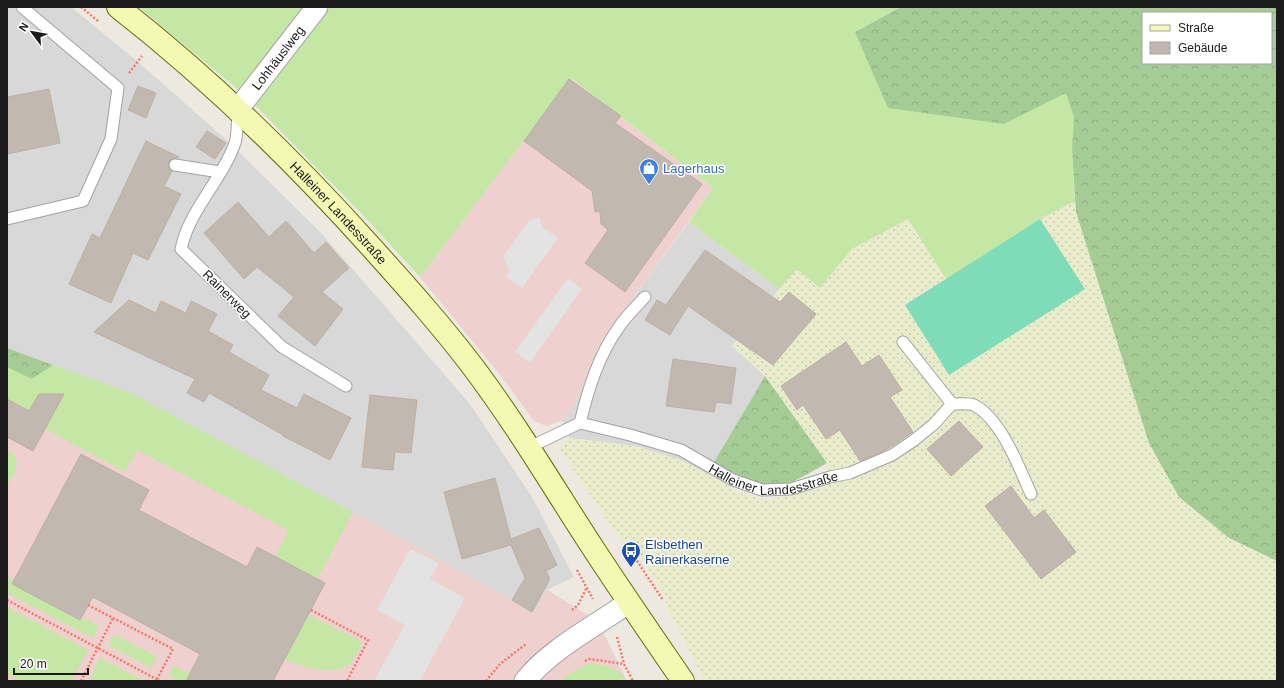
<svg xmlns="http://www.w3.org/2000/svg" width="1284" height="688" font-family="Helvetica,sans-serif">
<defs>
<pattern id="farmland-dots" width="8" height="8" patternUnits="userSpaceOnUse"><rect width="8" height="8" fill="#e9eccb"/><path d="M2 2h.1M6 6h.1" fill="none" stroke="#c7caae" stroke-width="1.8" stroke-linecap="round"/></pattern>
<pattern id="forest-crowns" width="20" height="18" patternUnits="userSpaceOnUse"><rect width="20" height="18" fill="#a5cc95"/><path d="M2 6a3 3 0 1 1 6 0M12 15a3 3 0 1 1 6 0" fill="none" stroke="#8daf80"/></pattern>
</defs>
<rect width="100%" height="100%" fill="#ede9e0"/>
<!-- residential -->
<g fill="#d9d8d8">
<path d="M7,7H71L137,61L229,142L322,234L470,404L532,497L574,577L547,590L533,615L505,596L353,512L133,394L7,348Z"/>
<path d="M689,222L779,289L732,346L765,376L707,474L684,461L636,446L569,438L562,421L573,407L604,337Z"/>
</g>
<!-- commercial -->
<g fill="#eed0cf">
<path d="M570,78L713,188L604,337L573,407L562,421L546,426L534,421L497,371L420,277Z"/>
<path d="M7,348L133,394L353,512L505,596L533,615L547,590L593,618L606,638L627,681H7Z"/>
</g>
<!-- farmland -->
<path fill="url(#farmland-dots)" d="M1075,201L1076,212L1149,443L1179,497L1229,538L1277,561V681H704L665,603L668,600L629,538L622,542L559,448L569,438L636,446L684,461L740,493L768,500L826,487L827,463L765,376L732,346L797,268L820,288L852,249L908,218L946,279L905,305L949,375L1084,289L1040,219Z"/>
<!-- grass -->
<g fill="#c5e7a5">
<path d="M139,7H901L855,32L1004,124L1066,93L1074,118L1072,148L1075,201L1040,219L946,279L908,219L852,249L820,288L797,269L779,289L689,222L713,188L571,78L420,277L360,212L247,97Z"/>
<path d="M53,365L133,394L353,512L317,579L275,557L288,530L137,450L125,472L45,429L64,394L39,395L29,411L7,399V367L32,378Z"/>
<path d="M7,450C25,460 14,473 7,487Z"/>
<path d="M7,577L14,580L12,584L80,620L82,617L99,626L93,638L7,593Z"/>
<path d="M7,607L88,650L71,681H21L7,674Z"/>
<path d="M309,615L363,642C359,648 357,656 352,661C340,678 300,667 285,659Z"/>
<path d="M114,634L157,657L151,668L108,645Z"/>
<path d="M100,658L144,681H89Z"/>
<path d="M591,663C606,665 618,668 627,681H560L577,669Z"/>
<path d="M174,666L190,674L188,678L194,681H178L169,676Z"/>
</g>
<!-- forest -->
<g fill="url(#forest-crowns)" fill-rule="evenodd">
<path d="M901,7H1277V561L1229,538L1179,497L1149,443L1076,212L1072,148L1074,118L1066,93L1004,124L888,108L855,32ZM1143,13H1271V63H1143Z"/>
<path d="M7,348L53,365L32,379L7,367Z"/>
<path d="M765,376L827,463C810,472 787,489 767,486C748,484 730,471 714,462Z"/>
</g>
<!-- pitch -->
<path fill="#7edcb8" d="M1040,219L1085,289L949,375L905,305Z"/>
<!-- parking -->
<g fill="#e3e3e3">
<path d="M540,217L542,227L558,238L522,288L506,277L510,272L503,256L530,220Z"/>
<path d="M568,278L582,289L530,363L515,352Z"/>
<path d="M410,549L439,563L430,579L465,598L420,681H374L405,625L377,610Z"/>
</g>
<!-- building -->
<g fill="#c1b8b0" stroke="#beafa3">
<path d="M569,79L621,116L615,123L702,184L625,292L585,263L608,230L601,224L600,211L595,212L592,191L524,141Z"/>
<path d="M138,86L156,93L146,118L128,110Z"/>
<path d="M49,89L60,143L7,154V97Z"/>
<path d="M207,131L226,143L215,159L196,147Z"/>
<path d="M146,141L179,157L169,161L168,167L172,171L164,186L181,194L148,260L133,253L111,303L69,284L92,234L100,238Z"/>
<path d="M238,202L269,237L286,221L314,253L326,242L349,268L322,292L343,309L315,346L278,316L294,297L257,267L244,279L204,233Z"/>
<path d="M705,250L780,302L789,292L816,314L773,365L688,306L670,335L645,320L657,300L666,305Z"/>
<path d="M129,300L156,313L161,301L186,313L191,301L217,314L208,331L233,345L229,352L269,375L261,390L297,408L304,394L351,418L330,460L283,436V435L209,393L204,402L187,393L195,379L94,332Z"/>
<path d="M846,342L862,366L879,355L902,390L890,397L913,432L884,451L860,461L840,430L826,439L803,405L797,410L781,386Z"/>
<path d="M673,359L736,368L731,404L716,402L714,412L666,406Z"/>
<path d="M39,394H64L33,451L7,437V399L29,411Z"/>
<path d="M370,395L417,400L411,453L395,452L393,470L362,467Z"/>
<path d="M959,421L983,447L951,476L927,449Z"/>
<path d="M81,454L149,490L139,510L247,567L257,547L325,583L273,681H186L200,654L93,597L80,620L12,584Z"/>
<path d="M495,478L511,539L539,528L557,565L546,571L550,579L532,612L512,600L525,578L511,545L462,559L444,492Z"/>
<path d="M1011,486L1034,518L1044,510L1076,552L1041,579L985,506Z"/>
</g>
<g fill="none" stroke-linecap="round" stroke-linejoin="round">
<!-- lane casing -->
<g stroke="#a2a2a2" stroke-width="13">
<g id="lane">
<path d="M238,109C237,120 238,133 235,143C222,180 189,210 181,249L282,347L346,386"/>
<path d="M175,165L220,172"/>
<path d="M7,219L83,201L111,139L118,88L22,7"/>
<path d="M952,404C958,404 968,403 974,405C1001,419 1019,467 1031,494"/>
<path d="M580,423C588,390 598,356 619,327C626,316 636,307 645,297"/>
<path id="s1" d="M530,447L580,423L630,435L681,450L733,480L762,490L791,489L830,477L850,473L892,455L913,441L934,424L952,404L903,342"/>
</g>
</g>
<!-- street casing -->
<g stroke="#a2a2a2" stroke-width="23">
<g id="street">
<path id="s2" d="M238,109L317,7"/>
<path d="M525,681C550,649 596,626 629,602"/>
</g>
</g>
<!-- secondary casing -->
<g stroke="#626e06" stroke-width="24">
<g id="secondary">
<path id="s3" d="M118,7C210,79 294,161 372,248C407,287 442,326 473,367C516,424 552,485 591,545C621,591 652,636 683,681"/>
</g>
</g>
<!-- path -->
<g stroke="#f87666" stroke-width="2.5" stroke-dasharray="2 2" stroke-linecap="butt">
<path d="M81,7L98,21"/>
<path d="M129,73L142,56"/>
<path d="M625,550L637,561L663,600"/>
<path d="M577,570L593,599"/>
<path d="M7,600L160,681"/>
<path d="M88,605L173,649L156,681"/>
<path d="M311,610L368,640L347,681"/>
<path d="M572,610L578,605L586,589"/>
<path d="M617,637L624,664L633,681"/>
<path d="M585,661L590,659L624,664"/>
<path d="M81,681L113,618"/>
<path d="M486,681L500,664L526,644"/>
</g>
<!-- lane -->
<use href="#lane" stroke="#fff" stroke-width="11"/>
<!-- street -->
<use href="#street" stroke="#fff" stroke-width="21"/>
<!-- secondary -->
<use href="#secondary" stroke="#f4f8b3" stroke-width="22"/>
</g>
<!-- icons -->
<defs>
<g id="shop-pin" transform="scale(1)"><path d="M0 17L-7.5 6A9.5 9.5 0 1 1 7.5 6Z" fill="#3f7fe0" stroke="#fff"/><path d="M-5-2.5h2.3a2.7 3.5 0 0 1 5.4 0H5L5.5 6h-11ZM-1.5-2.5h3a1.5 2.3 0 0 0-3 0Z" fill="#fff"/></g>
<g id="bus-pin" transform="scale(1)"><path d="M0 17L-7.5 6A9.5 9.5 0 1 1 7.5 6Z" fill="#1a4fb4" stroke="#fff"/><path d="M-5-6H5V4H4V6H2V4H-2V6H-4V4H-5ZM-3.5-4V0h7V-4ZM-3.5 1.2v1.5H-2V1.2ZM2 1.2v1.5H3.5V1.2Z" fill="#fff"/></g>
</defs>
<g fill-rule="evenodd">
<use href="#shop-pin" x="649" y="168"/>
<use href="#bus-pin" x="631" y="551"/>
</g>
<g text-anchor="middle" dominant-baseline="central" stroke-width="3" stroke-linejoin="round" paint-order="stroke">
<!-- street labels -->
<g font-size="13" fill="#1b1b1b" stroke="#fff">
<text stroke="none"><textPath href="#s2" startOffset="65">Lohhäuslweg</textPath></text>
<text stroke="none"><textPath href="#s3" startOffset="302">Halleiner Landesstraße</textPath></text>
<text transform="translate(227 294) rotate(45)">Rainerweg</text>
<text stroke="none"><textPath href="#s1" startOffset="261">Halleiner Landesstraße</textPath></text>
</g>
<!-- shop labels -->
<g font-size="13" fill="#366cbe" stroke="#fff" text-anchor="start">
<text x="663" y="168">Lagerhaus</text>
</g>
<!-- transit labels -->
<g font-size="13" fill="#164399" stroke="#fff" text-anchor="start">
<text x="645" y="544">Elsbethen<tspan x="645" dy="15">Rainerkaserne</tspan></text>
</g>
</g>
<!-- border -->
<rect width="1284" height="688" fill="none" stroke="#1b1b1b" stroke-width="16"/>
<!-- legend -->
<rect x="1142" y="12" width="130" height="52" fill="#ffffff" stroke="#a4a4a4"/>
<rect x="1150" y="25" width="20" height="6" fill="#f4f8b3" stroke="#a4a4a4"/>
<text x="1178" y="32" font-size="12" fill="#1b1b1b">Straße</text>
<rect x="1150" y="42" width="20" height="12" fill="#c1b8b0" stroke="#a4a4a4"/>
<text x="1178" y="52" font-size="12" fill="#1b1b1b">Gebäude</text>
<!-- north arrow -->
<g transform="translate(32 32) rotate(302)" stroke="#ffffff" stroke-width="3" paint-order="stroke">
<path d="M0-3L7 15L0 10L-7 15Z" fill="#1b1b1b"/>
<text y="-6" font-size="11" font-weight="bold" text-anchor="middle" fill="#1b1b1b">N</text>
</g>
<!-- scale -->
<path d="M14 668v6h74v-6" fill="none" stroke="#1b1b1b" stroke-width="2"/>
<text x="20" y="668" font-size="12" fill="#1b1b1b" stroke="#ffffff" stroke-width="3" paint-order="stroke">20 m</text>
</svg>
